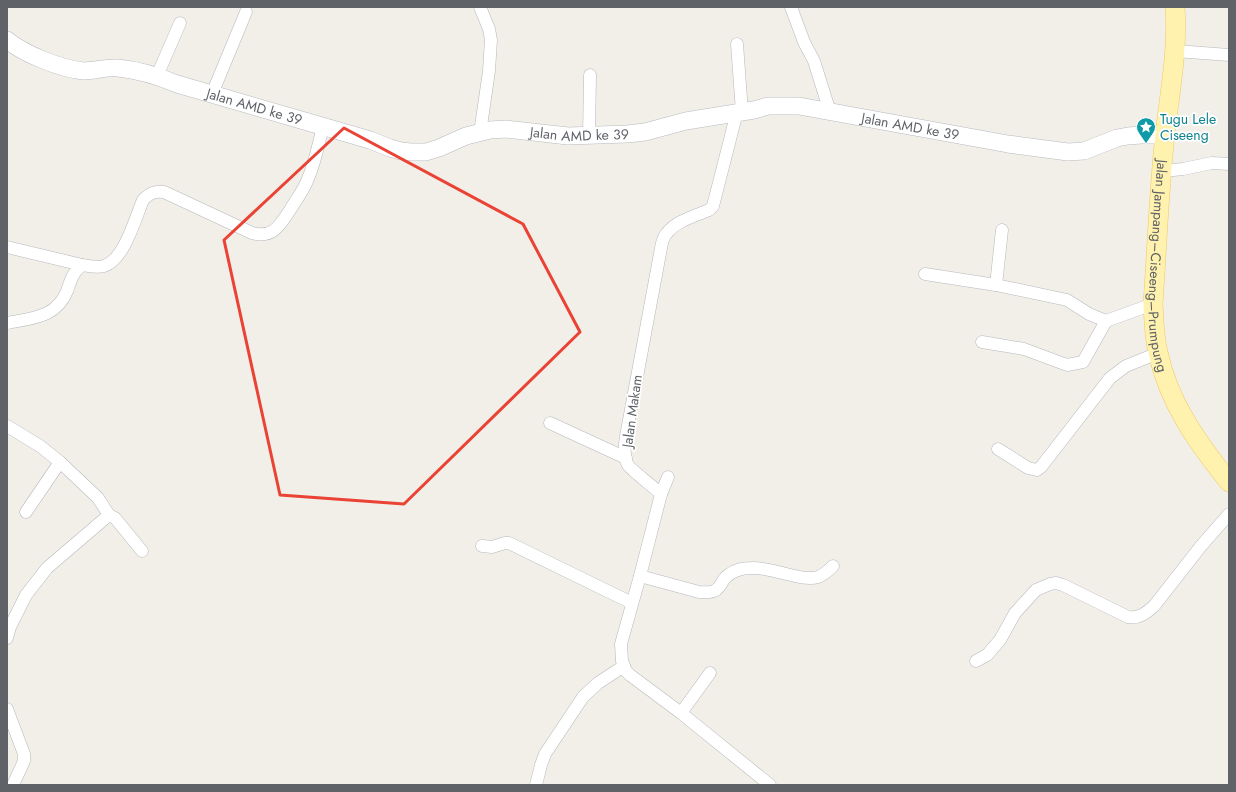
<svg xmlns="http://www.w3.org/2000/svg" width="1236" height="792" font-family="Jost,sans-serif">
<rect width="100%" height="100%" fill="#f1efe8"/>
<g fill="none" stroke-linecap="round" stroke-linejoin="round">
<!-- street casing -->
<g stroke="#b5b8bc" stroke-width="13">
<g id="street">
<path d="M791,7L804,42L814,61L830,112"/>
<path d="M737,44L742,112"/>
<path d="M1176,51L1229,55"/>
<path d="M157,76L180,23"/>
<path d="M212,94L246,12"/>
<path d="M737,112L713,206L709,210C695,216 676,221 667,233C663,237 662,242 661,248L629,420C627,433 621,453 628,465C631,470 655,488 661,494L640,576L621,644L622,661L626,671L630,675L681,713L770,785"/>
<path d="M480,133L489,71L491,40L489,29L480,7"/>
<path d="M589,136L590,75"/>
<path d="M1163,171L1183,169L1212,163L1229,164"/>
<path d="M7,247L82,265C89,266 97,268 104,266C124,260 135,219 143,200C150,193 154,191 164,192L252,233C273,239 280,225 290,210C296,200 303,191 307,181C315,164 318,145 323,127"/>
<path d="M925,274L996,285L1067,300L1089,314L1106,321L1153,304"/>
<path d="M996,285L1002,230"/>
<path d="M7,323C32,318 56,318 67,291C71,280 72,273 82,265"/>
<path d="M982,342L1024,349L1067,365L1083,362L1106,321"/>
<path d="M550,423L626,458"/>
<path d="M7,426L40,446L60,462L98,498L109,515L115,518L142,551"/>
<path d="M998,449L1028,468L1037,470L1041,467L1110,378L1126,366L1158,353"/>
<path d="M661,494L668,477"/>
<path d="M26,512L60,462"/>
<path d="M482,546L492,547L505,543H509L632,603"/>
<path d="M640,576L699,592C704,592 710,593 714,591C719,589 722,583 724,579C731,571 742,568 752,568C772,567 801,582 818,577C824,575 829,570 833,566"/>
<path d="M7,638L10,627L26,595L47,568L109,515"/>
<path d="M976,661L987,655L1000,640L1015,613L1036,590L1050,584L1056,583L1063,585L1128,617C1139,619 1146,613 1154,606L1201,546L1229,514"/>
<path d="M7,709L24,754V761L13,785"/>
<path d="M681,713L710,673"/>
<path d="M536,785L541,765L545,754L583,697L598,683L624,666"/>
</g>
</g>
<!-- secondary casing -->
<g stroke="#b6babf" stroke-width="18">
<g id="secondary">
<path id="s1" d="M7,40C24,54 61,69 84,71C95,71 106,67 118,68C138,70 158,76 177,84L370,140L390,148L401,151L411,152H426L439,148L466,136L490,130L506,129L568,136L627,134L645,132L686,121L754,110L768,106H799L1008,144L1068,152L1084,151L1117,138L1128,136L1141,135H1165"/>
</g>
</g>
<!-- primary casing -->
<g stroke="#f2c960" stroke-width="20">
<g id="primary">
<path id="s2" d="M1175,7C1178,50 1170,91 1165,134C1159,190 1157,247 1153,304C1154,320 1154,337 1158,352C1168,402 1198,443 1229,482"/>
</g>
</g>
<!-- street -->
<use href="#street" stroke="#fff" stroke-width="12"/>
<!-- secondary -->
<use href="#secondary" stroke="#fff" stroke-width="17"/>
<!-- primary -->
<use href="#primary" stroke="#fff2af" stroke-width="19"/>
</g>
<!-- marked area -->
<path fill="none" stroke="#ea4335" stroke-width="3" stroke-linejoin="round" d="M344,128L523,224L580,332L404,504L280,495L224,240Z"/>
<!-- icons -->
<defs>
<g id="sight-pin" transform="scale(1)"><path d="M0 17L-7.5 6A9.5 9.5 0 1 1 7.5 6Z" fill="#0f9aa8" stroke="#fff"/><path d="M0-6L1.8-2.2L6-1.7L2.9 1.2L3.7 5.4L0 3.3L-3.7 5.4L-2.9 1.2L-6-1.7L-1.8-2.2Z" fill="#fff"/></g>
</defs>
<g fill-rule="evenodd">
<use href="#sight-pin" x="1146" y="127"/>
</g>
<g text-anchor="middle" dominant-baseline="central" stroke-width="3.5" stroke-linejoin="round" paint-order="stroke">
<!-- street labels -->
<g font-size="14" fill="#5f6368" stroke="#fff">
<text stroke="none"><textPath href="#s1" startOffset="260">Jalan AMD ke 39</textPath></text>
<text stroke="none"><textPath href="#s1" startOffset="932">Jalan AMD ke 39</textPath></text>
<text stroke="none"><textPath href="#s1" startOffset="596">Jalan AMD ke 39</textPath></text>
<text stroke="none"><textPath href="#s2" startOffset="260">Jalan Jampang–Ciseeng–Prumpung</textPath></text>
<text transform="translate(632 411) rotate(-82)">Jalan Makam</text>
</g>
<!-- culture labels -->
<g font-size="14" fill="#0d838f" stroke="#fff" text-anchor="start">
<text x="1160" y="119">Tugu Lele<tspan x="1160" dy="16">Ciseeng</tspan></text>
</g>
</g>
<!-- border -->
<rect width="1236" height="792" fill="none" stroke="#5f6368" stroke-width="16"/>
</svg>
